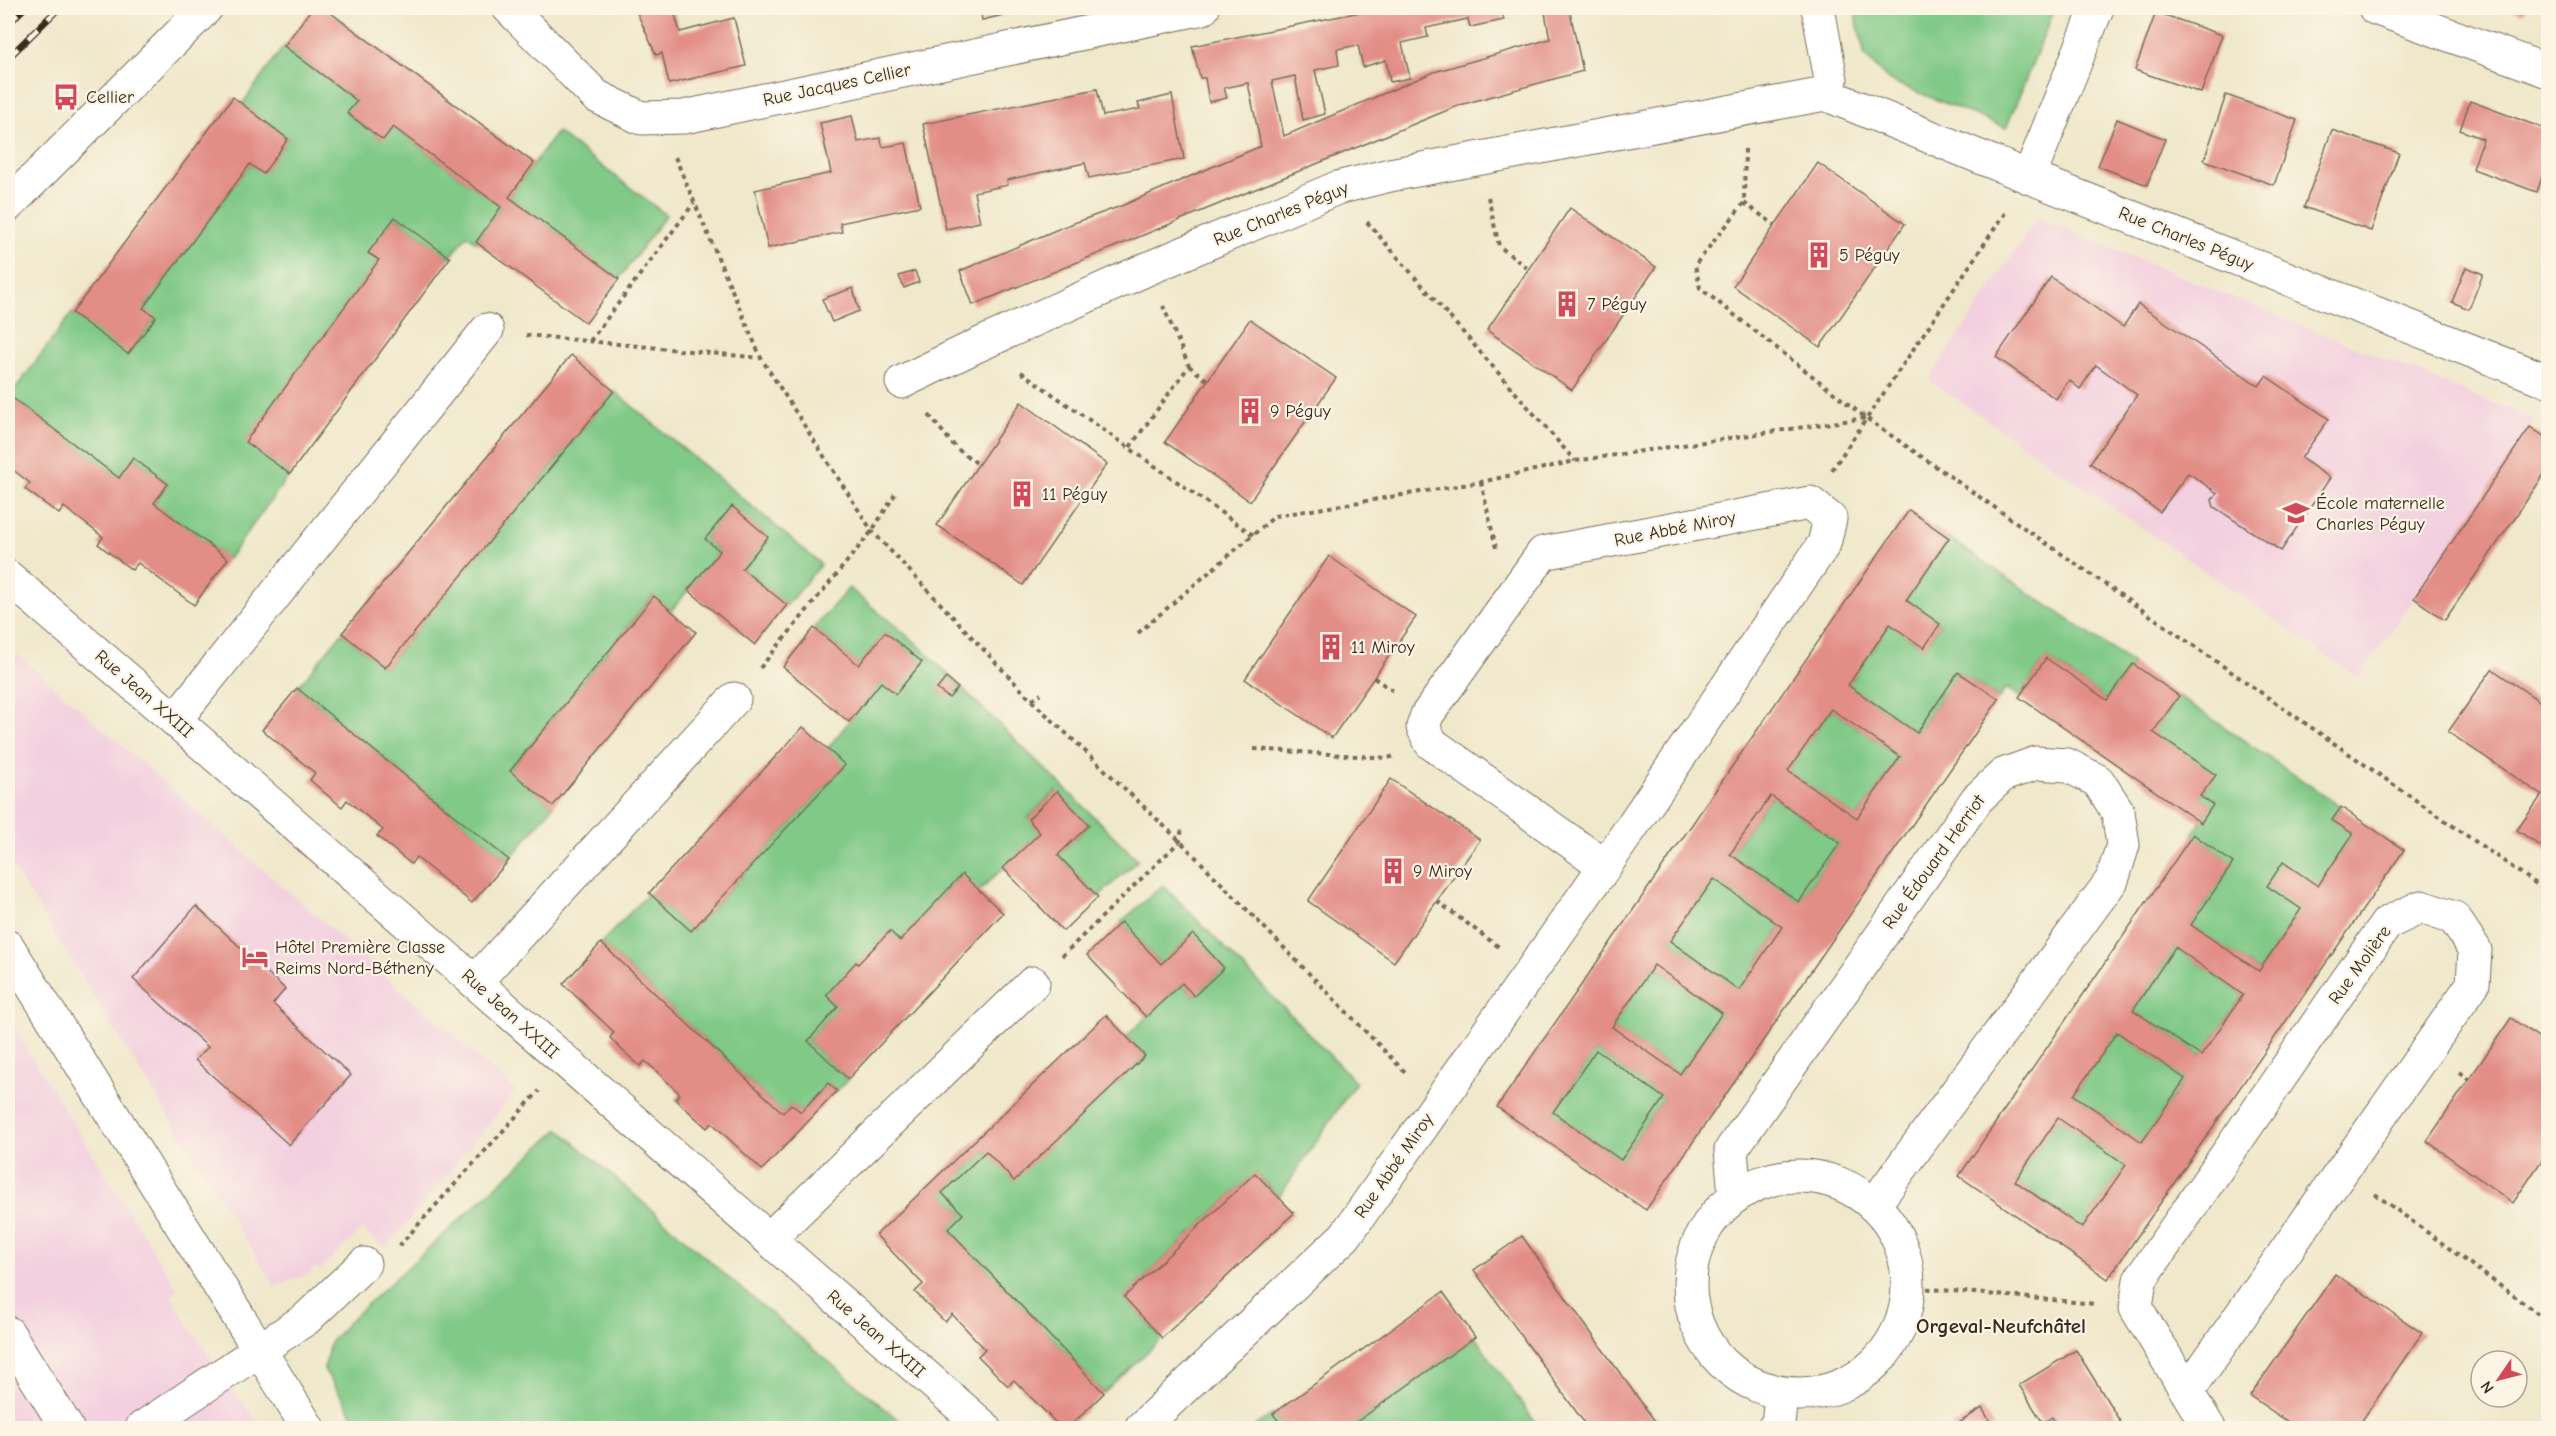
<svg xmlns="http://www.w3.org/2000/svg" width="2556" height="1436" font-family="'Comic Neue',sans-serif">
<rect width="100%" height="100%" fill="#fcf5e5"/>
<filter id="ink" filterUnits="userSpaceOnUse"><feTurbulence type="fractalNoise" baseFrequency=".0167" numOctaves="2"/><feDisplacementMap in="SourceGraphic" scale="12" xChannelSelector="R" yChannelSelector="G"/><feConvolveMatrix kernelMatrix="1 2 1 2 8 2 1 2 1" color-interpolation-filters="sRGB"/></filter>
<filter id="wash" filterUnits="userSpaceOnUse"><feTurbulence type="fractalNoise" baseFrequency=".008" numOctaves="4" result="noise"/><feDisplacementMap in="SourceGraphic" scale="24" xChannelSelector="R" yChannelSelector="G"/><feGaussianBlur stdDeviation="1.35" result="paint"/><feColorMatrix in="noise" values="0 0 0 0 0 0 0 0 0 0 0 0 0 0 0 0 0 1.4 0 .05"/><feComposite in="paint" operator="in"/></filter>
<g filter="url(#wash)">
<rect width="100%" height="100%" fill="#efe8cb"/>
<!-- built -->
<g fill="#f3cfdf">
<path d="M2037,218L2535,420L2359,678L1929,380Z"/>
<path d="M8,646L516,1091L385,1249L362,1229L320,1270L316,1267L306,1275L274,1285L8,859Z"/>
<path d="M8,1019L178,1290L171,1296L192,1331L261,1428H8Z"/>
</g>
<!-- green -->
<g fill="#80c987" stroke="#5e7a52" stroke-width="1.5">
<path d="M1854,8H2035L2053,13L2006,128L1888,80L1865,56Z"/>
<path d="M284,46L357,101L347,113L382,139L393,127L501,207L476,242L467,235L450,258L395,217L369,253L379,260L246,441L290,474L228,559L154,503L168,484L134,458L119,478L10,396L72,313L129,354L155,318L143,308L250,164L263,173L288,139L242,104Z"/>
<path d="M557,132L666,215L619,279L509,197Z"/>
<path d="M614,391L821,564L787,605L742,569L768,537L731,507L705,539L720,551L671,611L653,596L510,770L553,806L509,860L297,688L342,633L385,668Z"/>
<path d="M1949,538L2133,664L2107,700L2046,658L2019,697L2006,688L1999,699L1958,672L1917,733L1848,685L1890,624L1924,648L1940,624L1906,600Z"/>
<path d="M849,588L915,642L1138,860L1098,897L1058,855L1089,825L1056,791L1028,818L1040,833L979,891L961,875L900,941L890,932L858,964L856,962L827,995L838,1007L808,1041L848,1079L837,1091L828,1083L801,1112L791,1104L783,1113L601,943L649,893L691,931L844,766L827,749L881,682L922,662L885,632L859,665L814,628Z"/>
<path d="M2179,696L2341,807L2332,820L2353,834L2318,886H2268L2301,909L2259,971L2191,925L2233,863L2193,834L2212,805L2200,796L2215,775L2153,732Z"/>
<path d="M1831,709L1900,757L1857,818L1788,771Z"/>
<path d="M1771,796L1840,843L1799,902L1730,854Z"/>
<path d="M1714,879L1782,927L1739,990L1670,941Z"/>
<path d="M1163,885L1356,1082L1279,1197L1255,1173L1124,1297L1162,1338L1104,1393L948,1229L963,1214L942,1193L986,1151L1014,1180L1145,1057L1127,1036L1182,983L1194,996L1224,968L1193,934L1161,964L1121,922Z"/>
<path d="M2175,947L2243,995L2201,1056L2133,1010Z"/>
<path d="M1654,965L1722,1013L1680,1074L1612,1027Z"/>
<path d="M2117,1032L2185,1079L2142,1142L2074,1095Z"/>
<path d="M1596,1050L1664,1098L1621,1160L1553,1112Z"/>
<path d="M2058,1118L2126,1165L2082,1228L2015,1181Z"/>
<path d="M559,1129L737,1285L908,1428H361L324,1369L330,1343L348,1322Z"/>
<path d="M1475,1337L1539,1428H1348Z"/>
<path d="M1273,1414L1284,1428H1252Z"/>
<path d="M2052,1417L2059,1428H2033Z"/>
</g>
<g id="blocks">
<!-- building -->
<g fill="#e28d86" fill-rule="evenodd">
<path d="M312,8H324L534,163L509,197L619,279L586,323L476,242L501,207L393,127L383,140L347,113L357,101L284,46Z"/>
<path d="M635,8H673L680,32L734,18L746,66L669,84L662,53L656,55Z"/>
<path d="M980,8H1033L982,20Z"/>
<path d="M1380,8H1501L1504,20L1470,27L1468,19L1426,28L1428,37L1402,43L1410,78L1390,82L1386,60L1363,67L1358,45L1337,49L1339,65L1315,70L1325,114L1303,120L1295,76L1272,81L1284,136L1434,72L1550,39L1544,8H1569L1583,71L1460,105L973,305L960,271L1063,227L1121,206L1261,146L1248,83L1224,88L1227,98L1209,102L1205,78H1200L1192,46Z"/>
<path d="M2506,8H2526L2523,14Z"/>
<path d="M2156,12L2222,35L2201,93L2135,70Z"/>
<path d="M1097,89L1103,116L1140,109L1138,103L1172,95L1184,159L1089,178L1085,163L1007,180L1008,185L974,192L980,222L946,229L923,124Z"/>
<path d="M2226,95L2297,120L2274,185L2204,160Z"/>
<path d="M233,97L288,139L263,174L250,164L143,308L156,317L128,354L72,313Z"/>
<path d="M2470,101L2548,130V160L2537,192L2473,169L2483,139L2460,130Z"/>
<path d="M852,116L858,142L880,138L883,147L906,143L920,206L840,223L842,232L768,248L755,190L831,173L820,123Z"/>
<path d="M2117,119L2165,139L2147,185L2098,166Z"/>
<path d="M2332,130L2399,153L2371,231L2304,207Z"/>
<path d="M1818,163L1905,224L1820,347L1733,286Z"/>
<path d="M1570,208L1656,267L1572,390L1487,330Z"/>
<path d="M395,217L450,258L290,474L245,442L379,260L368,253Z"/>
<path d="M2466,267L2483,274L2469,309L2452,302Z"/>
<path d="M915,271L919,282L904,288L899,276Z"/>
<path d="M2051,277L2123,327L2138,304L2259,386L2266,376L2329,419L2301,458L2330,478L2281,551L2214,507L2212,500L2217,493L2188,473L2160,512L2090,463L2137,395L2096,365L2080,389L2069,380L2056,399L1996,357Z"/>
<path d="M853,288L859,311L832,322L822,299Z"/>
<path d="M1250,319L1336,378L1250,501L1165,442Z"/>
<path d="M571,355L614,391L385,668L342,633Z"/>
<path d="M10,396L119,478L133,458L168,484L154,503L228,559L194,605L138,563L132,570L98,544L103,537L64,507L59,514L25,489L30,483L8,466V400Z"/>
<path d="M1021,402L1107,464L1023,585L937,525Z"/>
<path d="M2530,427L2548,439V469L2445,620L2414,598Z"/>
<path d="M732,506L768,537L742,569L787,605L755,645L688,590L720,551L705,539Z"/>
<path d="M1909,510L1949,538L1906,600L1940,624L1924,648L1890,624L1848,685L1917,733L1958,672L1999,699L1646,1210L1497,1107ZM1831,709L1900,757L1857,818L1788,771ZM1771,796L1840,843L1799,902L1730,854ZM1714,879L1782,927L1739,990L1670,941ZM1654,965L1722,1013L1680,1074L1612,1027ZM1596,1050L1664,1098L1621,1160L1553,1112Z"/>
<path d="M1329,556L1416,617L1332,738L1245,679Z"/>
<path d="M654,596L696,632L553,806L510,771Z"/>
<path d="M814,628L859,665L885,632L922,662L896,694L881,682L849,722L783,667Z"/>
<path d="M2046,658L2107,700L2133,664L2179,696L2153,732L2216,775L2200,796L2213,805L2201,823L2019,697Z"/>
<path d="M2492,669L2548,707V851L2517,830L2542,795L2448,732Z"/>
<path d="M946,678L958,688L949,698L937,689Z"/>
<path d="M297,688L509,860L472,903L416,857L411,864L383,841L377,836L383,830L347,800L342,807L326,794L310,780L315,773L262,730Z"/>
<path d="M803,727L845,765L691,931L649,893Z"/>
<path d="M1391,779L1480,840L1394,962L1308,901Z"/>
<path d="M1057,791L1089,825L1058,855L1098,897L1063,931L1003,868L1040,833L1028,819Z"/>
<path d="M2341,807L2404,850L2108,1279L1959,1176L2193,834L2233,863L2191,925L2259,971L2301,909L2267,886L2283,862L2318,886L2353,834L2332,820ZM2175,947L2243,995L2201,1056L2133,1010ZM2117,1032L2185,1079L2142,1142L2074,1095ZM2058,1118L2126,1165L2082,1228L2015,1181Z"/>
<path d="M962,874L1003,913L848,1079L808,1041L838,1007L826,995L856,962L858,964L890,931L900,941Z"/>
<path d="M196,906L285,989L273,1004L351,1075L289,1145L195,1060L208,1047L133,979Z"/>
<path d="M1121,922L1161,964L1193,934L1224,968L1194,996L1182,983L1146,1017L1087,955Z"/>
<path d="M601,943L783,1113L791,1104L801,1112L828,1083L837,1091L762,1170L712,1123L707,1128L675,1099L680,1094L652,1067L645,1061L640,1066L624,1052L610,1038L614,1032L563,984Z"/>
<path d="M1106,1015L1145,1056L1014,1181L986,1151L942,1193L963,1214L948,1229L1104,1393L1068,1428H1061L1014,1380L1008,1386L978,1356L985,1349L952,1314L945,1322L915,1292L923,1284L876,1235Z"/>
<path d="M2511,1018L2548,1044V1151L2513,1203L2427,1141Z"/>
<path d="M1255,1173L1294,1213L1162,1338L1124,1297Z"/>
<path d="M1522,1236L1601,1347L1660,1428H1588L1474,1270Z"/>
<path d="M2335,1274L2422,1333L2357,1428H2297L2250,1396Z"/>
<path d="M1443,1292L1475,1337L1348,1428H1284L1273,1414Z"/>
<path d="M2076,1350L2099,1387L2124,1428H2059L2052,1417L2043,1423L2019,1385Z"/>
<path d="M1982,1408L1994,1428H1949L1962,1421Z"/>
</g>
</g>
</g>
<g filter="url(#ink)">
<use href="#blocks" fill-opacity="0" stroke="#7a6c5b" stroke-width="1.5"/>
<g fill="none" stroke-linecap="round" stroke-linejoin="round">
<!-- minor casing -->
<g stroke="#7a6c5b" stroke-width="35">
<g id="minor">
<path d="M509,8L596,96L641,118L684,117L1203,8"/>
<path d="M1818,8L1831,80L1825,94"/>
<path d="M2375,8L2548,71"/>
<path d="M2029,177L2097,8"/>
<path d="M8,205L206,8"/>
<path d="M902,382L976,346L1147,269L1337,188L1390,175L1825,94L2029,177L2548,381"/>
<path d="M8,577L175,720L985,1428"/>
<path d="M175,720L487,330"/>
<path d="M8,947L308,1428"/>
<path d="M475,982L734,699"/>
<circle cx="1799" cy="1285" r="109"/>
<path d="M1735,1195L1731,1150L1977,799L2003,775L2036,763L2067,765L2098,781L2118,812L2123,845L2112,880L1874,1205"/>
<path d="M769,1239L1033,983"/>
<path d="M8,1333L67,1428"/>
<path d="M2187,1392L2473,984L2475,950L2454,918L2421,907L2387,923L2140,1280L2136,1308L2209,1428"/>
<path d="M142,1428L306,1319L364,1264"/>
<path d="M1141,1428L1345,1236L1605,866L1824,544L1830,519L1810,503L1543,553L1427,715L1423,727L1431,743L1605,866"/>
<path d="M1774,1428L1778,1426L1781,1394"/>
</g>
</g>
<!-- path -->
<g stroke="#7a6c5b" stroke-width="4" stroke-dasharray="4.5 4.5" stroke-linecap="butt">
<path d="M1745,149L1744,203L1695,265L1700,288L1866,418L2548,892"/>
<path d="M675,157L761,358L872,531L1032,701L1180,841L1407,1074"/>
<path d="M1488,197L1499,246L1528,269"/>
<path d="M1744,203L1775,225"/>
<path d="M1367,222L1575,461"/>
<path d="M526,335L761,358"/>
<path d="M590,341L694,203"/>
<path d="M1189,366L1208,381"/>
<path d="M1021,372L1253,535"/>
<path d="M929,415L956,448L978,464"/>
<path d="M1130,447L1189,366L1163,306"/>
<path d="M1832,470L2005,213"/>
<path d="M1481,482L1496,548"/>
<path d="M1138,633L1275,516L1481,482L1575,461L1865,418"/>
<path d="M760,668L872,531L897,491"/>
<path d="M1374,678L1395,692"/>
<path d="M1032,700L1041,694"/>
<path d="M1254,749L1388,758L1394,756"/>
<path d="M1437,901L1499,947"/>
<path d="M1062,956L1180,841L1182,827"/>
<path d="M2459,1072L2469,1080"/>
<path d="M2375,1194L2548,1321"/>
<path d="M399,1246L539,1091"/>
<path d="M1909,1287L2096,1304"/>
</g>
<!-- minor -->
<use href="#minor" stroke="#fff" stroke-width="33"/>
<!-- rail casing -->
<g stroke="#3b2a1e" stroke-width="7">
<g id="rail">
<path d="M8,24L24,8"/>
<path d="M8,58L59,8"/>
</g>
</g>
<!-- rail -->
<use href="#rail" stroke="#fcf5e5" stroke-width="4.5" stroke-dasharray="14" stroke-linecap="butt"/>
</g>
</g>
<!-- icons -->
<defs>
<g id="bus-bare" transform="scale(2.07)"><path d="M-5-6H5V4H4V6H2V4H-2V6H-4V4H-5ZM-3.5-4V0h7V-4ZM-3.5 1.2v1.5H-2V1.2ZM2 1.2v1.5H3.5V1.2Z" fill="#d1495b" stroke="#fcf5e5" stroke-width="2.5" paint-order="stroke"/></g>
<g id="building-bare" transform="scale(2.07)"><path d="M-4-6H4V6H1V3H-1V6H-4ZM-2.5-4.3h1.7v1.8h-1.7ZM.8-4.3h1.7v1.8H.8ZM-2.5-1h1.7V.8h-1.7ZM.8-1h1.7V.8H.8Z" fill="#d1495b" stroke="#fcf5e5" stroke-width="2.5" paint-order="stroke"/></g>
<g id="school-bare" transform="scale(2.07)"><path d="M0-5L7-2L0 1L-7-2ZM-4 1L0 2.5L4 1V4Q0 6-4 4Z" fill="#d1495b" stroke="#fcf5e5" stroke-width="2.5" paint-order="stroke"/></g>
<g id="hotel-bare" transform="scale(2.07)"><path d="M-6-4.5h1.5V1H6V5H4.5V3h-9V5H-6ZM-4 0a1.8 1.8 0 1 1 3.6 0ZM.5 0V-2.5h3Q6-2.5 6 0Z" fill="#d1495b" stroke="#fcf5e5" stroke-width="2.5" paint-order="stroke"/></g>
</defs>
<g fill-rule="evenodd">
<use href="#bus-bare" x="66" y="97"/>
<use href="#building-bare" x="1819" y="255"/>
<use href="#building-bare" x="1567" y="304"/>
<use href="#building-bare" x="1250" y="411"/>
<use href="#building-bare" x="1022" y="494"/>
<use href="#school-bare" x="2296" y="513"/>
<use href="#building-bare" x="1331" y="647"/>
<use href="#building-bare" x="1393" y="871"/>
<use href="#hotel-bare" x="255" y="957"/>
</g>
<g text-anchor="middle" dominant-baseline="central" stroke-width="4.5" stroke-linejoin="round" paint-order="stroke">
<!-- street labels -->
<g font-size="18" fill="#3b2a1e" stroke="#fcf5e5">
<text transform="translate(837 85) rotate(-12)">Rue Jacques Cellier</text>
<text transform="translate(1281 214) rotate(-22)">Rue Charles Péguy</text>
<text transform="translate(2186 239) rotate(22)">Rue Charles Péguy</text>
<text transform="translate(1675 529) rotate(-11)">Rue Abbé Miroy</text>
<text transform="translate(144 694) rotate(41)">Rue Jean XXIII</text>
<text transform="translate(1934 862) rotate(-54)">Rue Édouard Herriot</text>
<text transform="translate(2360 965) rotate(-54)">Rue Molière</text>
<text transform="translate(510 1014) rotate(42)">Rue Jean XXIII</text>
<text transform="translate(1394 1166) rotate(-55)">Rue Abbé Miroy</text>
<text transform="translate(876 1334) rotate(41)">Rue Jean XXIII</text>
</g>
<!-- poi labels -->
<g font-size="18" fill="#3b2a1e" stroke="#fcf5e5" text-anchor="start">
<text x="86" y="97">Cellier</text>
<text x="1839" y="255">5 Péguy</text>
<text x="1587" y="304">7 Péguy</text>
<text x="1270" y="411">9 Péguy</text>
<text x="1042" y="494">11 Péguy</text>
<text x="2316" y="503">École maternelle<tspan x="2316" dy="21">Charles Péguy</tspan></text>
<text x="1351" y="647">11 Miroy</text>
<text x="1413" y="871">9 Miroy</text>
<text x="275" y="947">Hôtel Première Classe<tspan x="275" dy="21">Reims Nord-Bétheny</tspan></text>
</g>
<!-- quarter labels -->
<g font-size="21" font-weight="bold" fill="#3b2a1e" stroke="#fcf5e5">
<text x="2001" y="1326">Orgeval-Neufchâtel</text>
</g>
</g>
<!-- margin -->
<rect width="2556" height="1436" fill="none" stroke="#fcf5e5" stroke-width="30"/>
<!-- north arrow -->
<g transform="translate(2499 1379) rotate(235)"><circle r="28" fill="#fcf5e5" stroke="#afa495" stroke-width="1.5"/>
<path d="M0-4.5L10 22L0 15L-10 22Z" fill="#d1495b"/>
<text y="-9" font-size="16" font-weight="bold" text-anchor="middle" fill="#3b2a1e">N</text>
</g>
</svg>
